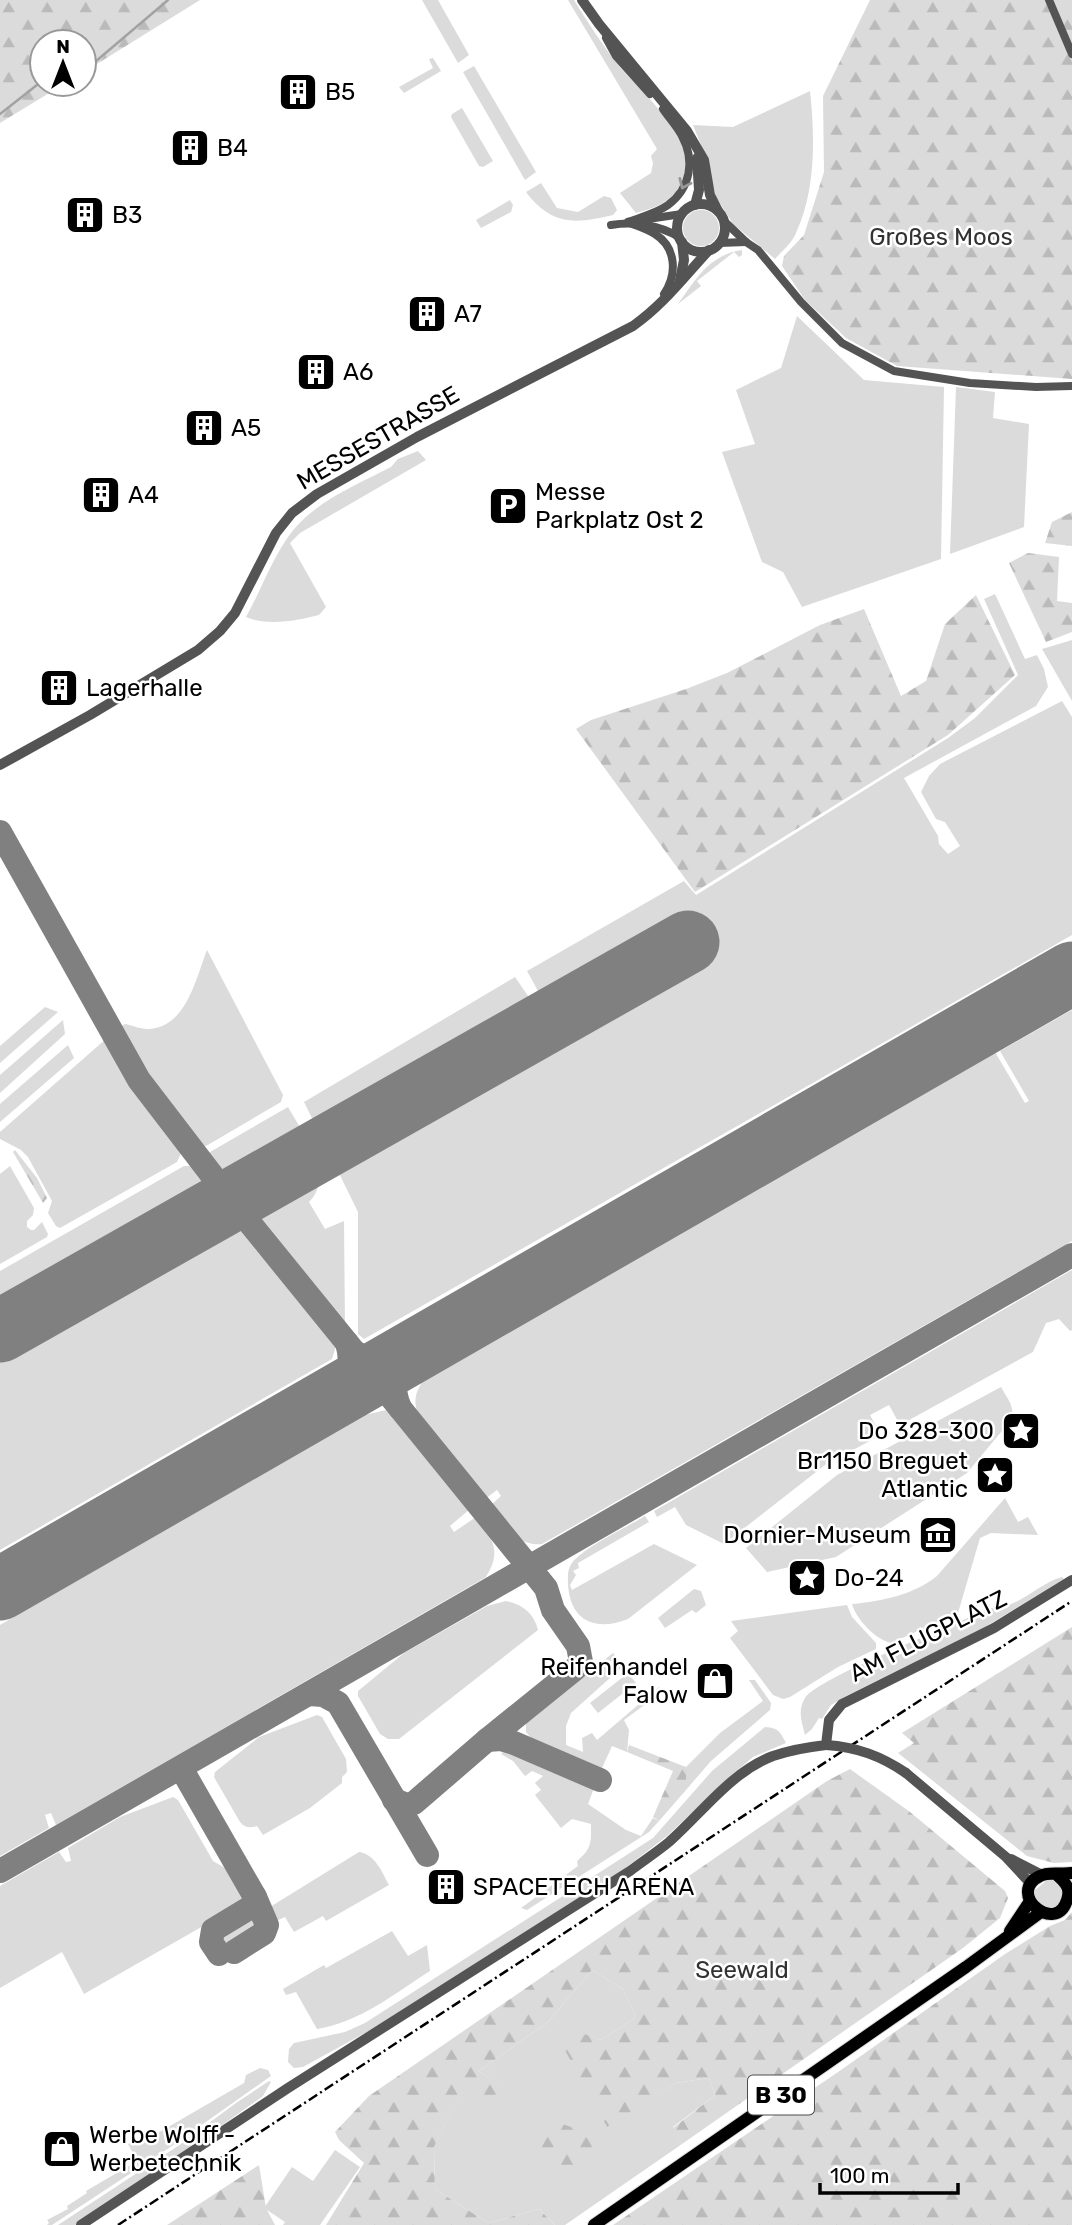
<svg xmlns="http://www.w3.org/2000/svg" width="1072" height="2225" font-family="Rubik,sans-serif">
<defs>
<pattern id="forest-firs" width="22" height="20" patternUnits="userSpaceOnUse" patternTransform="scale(1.75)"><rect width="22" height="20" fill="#dbdbdb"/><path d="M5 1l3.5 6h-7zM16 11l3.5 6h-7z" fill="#bababa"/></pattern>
</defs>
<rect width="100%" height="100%" fill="#fff"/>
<!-- green -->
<g fill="#dbdbdb">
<path d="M422,0H438L469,55L458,63Z"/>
<path d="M568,0H574C588,23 603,46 620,67C638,88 681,127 686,153C687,160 686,168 684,175C678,199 659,207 636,213L620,193L651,173L653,163L651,156L657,149Z"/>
<path d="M433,58L441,71L404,93L399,87L433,68L429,59Z"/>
<path d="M474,66L536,172L525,180L463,72Z"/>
<path d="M810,91C815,137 816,190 796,233C792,243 782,251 775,259L733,224L716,197L707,160L693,125L733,127Z"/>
<path d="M462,108L493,161L483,167L479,166L451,117L452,114Z"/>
<path d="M541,183L557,208L578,212L604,196L611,198L617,210L613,215C575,224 552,226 526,192Z"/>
<path d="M510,200L513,205L511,212L481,228L476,220Z"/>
<circle cx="701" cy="228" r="18"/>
<path d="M742,250V255L739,257L734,252L697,281L701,286L678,304C696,279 709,255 742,250Z"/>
<path d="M797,316L864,380L944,387L941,559L802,607L783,572L762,562L722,452L755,444L736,390L781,368Z"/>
<path d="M956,387L995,392L993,418L1029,424L1024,527L950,554Z"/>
<path d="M418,451L426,460L300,533L290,543L326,607L319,615C297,621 267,626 246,617C260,592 270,564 286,540C309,504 354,486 391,467L398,459Z"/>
<path d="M995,594L1025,659L1037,655L1044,669L1048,687L1036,706L904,778L938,836L939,844L948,854L960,846L945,822L936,819L921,792L929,776L940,764L1062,701L1072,717V935L364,1339L358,1334V1212L304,1102L515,977L548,1025L554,1020L527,971L684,881L696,895L948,738L975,718L1018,675L984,599Z"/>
<path d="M1072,640V701L1042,649Z"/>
<path d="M207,950L283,1095L281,1102L206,1146L193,1145C164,1108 138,1071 115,1030L125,1024C132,1025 140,1029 147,1029C186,1029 196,978 207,950Z"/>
<path d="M45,1007L58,1012L0,1063V1046Z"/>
<path d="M1072,1010V1241L542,1544C516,1547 504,1523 491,1505L501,1496L497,1490L485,1499L418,1416C414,1402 414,1394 423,1381L995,1052L1025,1103L1029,1101L1000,1051Z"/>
<path d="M63,1020L65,1034L0,1093V1075Z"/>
<path d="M107,1038L134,1083L180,1145L182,1151L177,1162L60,1228L56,1226L48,1213L52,1201L28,1157L21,1150L0,1139V1132Z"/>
<path d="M68,1045L74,1058L0,1122V1104Z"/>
<path d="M288,1107C303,1134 336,1175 309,1202L325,1229L344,1221L345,1329L207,1159L210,1152Z"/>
<path d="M10,1166L34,1208L33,1215L27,1221V1227L31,1230H34L42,1222L48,1234L47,1237L0,1264V1174Z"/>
<path d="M184,1166H196L337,1342L332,1359L0,1550V1271Z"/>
<path d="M1072,1270V1330L1070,1331L1059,1319L1046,1323L1033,1352L900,1425L889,1405L870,1415L881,1435L825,1465L724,1544L686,1525L675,1507L657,1517L654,1511Z"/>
<path d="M1001,1387C1007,1398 1016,1408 1011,1420L967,1473L836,1557L767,1572L746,1548L837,1475Z"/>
<path d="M386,1410L398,1419L470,1509L450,1526L454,1532L476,1517C493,1539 502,1551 486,1577L56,1825L51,1813L45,1815L49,1828L0,1856V1625L365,1415Z"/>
<path d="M1005,1498L1018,1522L1028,1517L1038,1535L991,1533L980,1538L958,1613L891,1643C876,1640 856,1619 852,1604C883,1601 913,1595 937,1576Z"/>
<path d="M645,1516L649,1522L578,1563L579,1568L573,1571L576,1575L570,1585L572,1590L654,1544L697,1565L628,1619C595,1632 570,1621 568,1584C568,1576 567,1570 572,1563C584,1547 627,1527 645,1516Z"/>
<path d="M1062,1577L1064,1579L985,1627L846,1696L831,1705L822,1719L819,1718L812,1729L805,1735C802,1722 797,1711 805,1698C817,1678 961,1622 991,1608C1018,1609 1037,1584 1062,1577Z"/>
<path d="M694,1589L701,1591L706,1605L696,1613L692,1610L665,1628L658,1618Z"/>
<path d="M506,1601C522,1604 534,1613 538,1630L399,1739H388L380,1734L358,1696V1691L404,1653L487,1606Z"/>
<path d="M847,1605L852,1617L876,1643V1649L838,1667L790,1697L783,1699L773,1695L730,1638L738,1631L731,1621Z"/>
<path d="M613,1653L622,1664L621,1668L571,1713L566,1726V1745L583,1752L582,1738L592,1733L597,1740L659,1687L662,1692L624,1720L629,1730L627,1752L612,1746L602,1768L531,1738L526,1732V1722Z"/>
<path d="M628,1673L636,1683L598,1713L590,1703Z"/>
<path d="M749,1680H755L771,1703L770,1710L711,1761L686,1790V1767L720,1733L763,1701Z"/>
<path d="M317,1715L322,1717L346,1759L347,1772L342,1777V1783L310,1808L263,1835L257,1826C250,1828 245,1828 240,1822L214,1777L215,1772L259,1737Z"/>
<path d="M765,1727C778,1728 780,1731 786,1743L753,1757L733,1774L667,1836L624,1869L374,2028L303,2067L294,2068L288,2062L289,2049L294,2043L345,2032L365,2023L653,1838L712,1771Z"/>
<path d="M505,1750L594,1788L588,1804L626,1830L641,1836L653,1818L659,1821L649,1832L527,1910L521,1908L578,1866L577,1861C592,1848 591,1843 591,1824L572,1819L561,1828L535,1795L541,1790L535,1783L543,1776L532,1771L525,1776L513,1761L501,1754Z"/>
<path d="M173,1797L178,1800L213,1861L230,1871L247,1901L84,1994L62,1952L0,1988V1886L59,1852L66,1862L71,1861L68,1848L120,1817Z"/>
<path d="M359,1852C375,1854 382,1872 389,1885L326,1921L323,1916L294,1932L285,1917L276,1921H271L267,1915L270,1907Z"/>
<path d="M1056,1879L1065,1892L1059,1905C1047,1910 1034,1907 1034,1891L1046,1881Z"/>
<path d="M250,1916L256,1920L260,1926L258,1931L220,1952L214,1940L216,1934Z"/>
<path d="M392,1931L408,1956L427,1945L430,1971C394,1994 360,2022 317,2029L296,1992L286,1995L283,1989L324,1965L326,1968Z"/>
<path d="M592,1970L623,1989L636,2017L601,2040L573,2031L606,2126L676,2083L709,2078L715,2095L673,2127L682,2144L565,2225H555L539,2209L488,2223L435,2189L434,2147L462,2089L516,2099L479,2071L548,2022Z"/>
<path d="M260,2068L268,2070L271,2076L169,2148L52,2225H47L49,2223L47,2220L68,2209L67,2206L87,2193L86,2191L137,2161L128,2144L136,2139L144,2141L244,2083L246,2075Z"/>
<path d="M269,2081L271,2082L263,2096L166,2165L75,2225H58L178,2146L236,2103Z"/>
<path d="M335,2150L360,2167L320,2225H283L285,2222L264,2208L292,2167L313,2181Z"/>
</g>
<!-- forest -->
<g fill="url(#forest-firs)">
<path d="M0,0H200L84,72V42H42V84H64L0,123Z"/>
<path d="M870,0H1072V379L897,366L846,338L805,300L782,266L784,256L804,235L824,172L823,96Z"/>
<path d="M1072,512V546L1045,543L1052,522Z"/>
<path d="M1028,553L1059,557L1057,601L1072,603V632L1046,642L1009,563Z"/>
<path d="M976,595L1015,675L948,735L695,892L576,729L591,720L686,689L727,673L820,625L864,609L901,696L926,681L945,624Z"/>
<path d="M15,1150L37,1178L47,1198L43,1203L13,1152Z"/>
<path d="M1072,1627V1862L1054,1863L1027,1856L898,1753L914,1743L902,1733Z"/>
<path d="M629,1745L686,1767V1790L659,1821L653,1817L673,1771L627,1752Z"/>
<path d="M850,1769L910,1812L1005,1891L1008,1898L1000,1918L963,1948L682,2144L673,2128L715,2095L709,2078L676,2083L607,2127L560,2041L573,2030L601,2040L636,2017L623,1989L592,1970L548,2022L479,2071L517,2099L481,2114L462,2090L434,2147L435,2189L488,2223L539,2209L555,2225H326L364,2163L339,2140L335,2132L369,2096L827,1781Z"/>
<path d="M1072,1912V2225H613L841,2070L1005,1954L1050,1926L1065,1920Z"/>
<path d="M560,2123L579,2130L597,2147L571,2175L546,2171L540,2144Z"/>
<path d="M259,2165L266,2208L275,2225H167Z"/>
</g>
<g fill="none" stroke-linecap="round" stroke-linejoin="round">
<!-- stream -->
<g stroke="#a2a2a2" stroke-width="2.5">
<path d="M84,68L95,62L168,0"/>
<path d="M0,114L42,81"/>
</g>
<!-- taxiway -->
<g stroke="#808080" stroke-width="24">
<path d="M0,832L139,1080L231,1200L546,1588L553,1610L578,1646L581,1662L575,1669L487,1740L414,1803L407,1805L394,1800"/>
<path d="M354,1352C379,1365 388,1363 413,1351C395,1368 390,1385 400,1408"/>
<path d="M331,1399C347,1381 354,1367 347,1343"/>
<path d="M309,1694L323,1695L338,1703L427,1855"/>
<path d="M487,1740L501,1739L514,1743L600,1780"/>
<path d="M181,1768L255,1897L267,1925L264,1933L234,1952"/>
<path d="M0,1871L1072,1255"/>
<path d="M219,1954L211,1942L213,1930L251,1907L254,1904L255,1897"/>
</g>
<!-- runway -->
<g stroke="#808080" stroke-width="63">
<path d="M0,1331L688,942"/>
<path d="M0,1589L1072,973"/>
</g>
<!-- primary casing -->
<g stroke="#dbdbdb" stroke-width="14">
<g id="primary">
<path d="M1058,1876C1066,1883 1071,1889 1067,1900C1056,1936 1005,1893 1040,1876C1049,1871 1061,1875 1072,1873"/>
<path d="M1010,1931L1030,1901"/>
<path d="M594,2225L966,1967L1041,1912"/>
</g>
</g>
<!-- minor -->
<g stroke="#545454" stroke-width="8">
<path d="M1049,0L1072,54"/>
<path d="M606,38L616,56L650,94"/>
<path d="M641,220L682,214"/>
<path d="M723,220L746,242L758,250L801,302L842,343L894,371L970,383L1036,387L1072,386"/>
<path d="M628,222C641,217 657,213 668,205C691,188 695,160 682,136C677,126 669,118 663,109"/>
<path d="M628,222C637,226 647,229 655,234C677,248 677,275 664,294"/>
<path d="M611,225C634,221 659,225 679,237"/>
<path d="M719,243L746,242"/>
</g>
<!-- tertiary -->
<g stroke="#545454" stroke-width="10">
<path d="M582,0L599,24L687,131L704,160L710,195L718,211"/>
<circle cx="701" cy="228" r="24"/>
<path d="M695,205L699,190L697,158"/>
<path d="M680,280L684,260L682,242"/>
<path d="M0,765L90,715L198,650L220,631L235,613L276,533L292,513L317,494L417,437L633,326C663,305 684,277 709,250"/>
<path d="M906,1773L1006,1857L1031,1884"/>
<path d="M1011,1859L1042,1875"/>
<path d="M81,2225L288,2088L630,1871C643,1861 657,1852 669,1842C702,1813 731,1772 773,1756C791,1750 808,1747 826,1745L829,1720L842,1704L994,1628L1072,1580"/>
</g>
<!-- primary -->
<use href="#primary" stroke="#000" stroke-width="12"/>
<!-- rail -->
<path stroke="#000" stroke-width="2.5" stroke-dasharray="10 3.5 2 3.5" stroke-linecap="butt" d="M118,2225L1072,1601"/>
<!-- tertiary-bridge -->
<path stroke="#545454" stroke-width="10" d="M826,1745C857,1747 881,1756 906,1773"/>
</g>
<!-- one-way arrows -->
<defs><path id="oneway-chevron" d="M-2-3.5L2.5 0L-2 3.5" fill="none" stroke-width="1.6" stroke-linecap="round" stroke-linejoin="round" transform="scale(1.75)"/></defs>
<use stroke="#989898" href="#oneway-chevron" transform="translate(684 184) rotate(114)"/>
<!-- icons -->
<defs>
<g id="building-square" transform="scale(2.0125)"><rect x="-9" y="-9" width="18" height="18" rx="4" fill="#000" stroke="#fff"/><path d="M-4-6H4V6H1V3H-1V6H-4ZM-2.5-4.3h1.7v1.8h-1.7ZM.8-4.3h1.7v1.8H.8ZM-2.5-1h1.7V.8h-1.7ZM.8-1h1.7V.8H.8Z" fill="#fff"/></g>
<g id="parking-square" transform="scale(2.0125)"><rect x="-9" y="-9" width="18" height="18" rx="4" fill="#000" stroke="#fff"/><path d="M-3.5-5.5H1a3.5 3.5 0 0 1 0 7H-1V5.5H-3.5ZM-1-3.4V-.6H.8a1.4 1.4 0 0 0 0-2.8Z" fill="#fff"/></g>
<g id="sight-square" transform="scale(2.0125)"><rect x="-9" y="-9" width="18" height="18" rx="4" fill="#000" stroke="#fff"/><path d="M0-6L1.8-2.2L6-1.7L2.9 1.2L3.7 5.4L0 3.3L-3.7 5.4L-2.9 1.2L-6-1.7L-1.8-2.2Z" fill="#fff"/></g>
<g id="museum-square" transform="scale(2.0125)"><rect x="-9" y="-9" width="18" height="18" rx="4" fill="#000" stroke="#fff"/><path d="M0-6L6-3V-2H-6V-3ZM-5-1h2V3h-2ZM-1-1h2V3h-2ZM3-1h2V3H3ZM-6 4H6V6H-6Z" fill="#fff"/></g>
<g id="shop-square" transform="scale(2.0125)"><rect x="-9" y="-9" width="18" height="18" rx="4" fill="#000" stroke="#fff"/><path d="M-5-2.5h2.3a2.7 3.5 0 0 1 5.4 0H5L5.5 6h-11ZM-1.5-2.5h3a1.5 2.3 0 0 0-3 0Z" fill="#fff"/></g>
</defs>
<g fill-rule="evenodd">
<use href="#building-square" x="298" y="92"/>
<use href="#building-square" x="190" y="148"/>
<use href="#building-square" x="85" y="215"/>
<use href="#building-square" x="427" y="314"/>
<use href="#building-square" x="316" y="372"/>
<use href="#building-square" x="204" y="428"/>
<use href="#building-square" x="101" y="495"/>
<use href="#parking-square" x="508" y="506"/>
<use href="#building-square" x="59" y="688"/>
<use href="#sight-square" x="1021" y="1431"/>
<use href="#sight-square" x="995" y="1475"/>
<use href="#museum-square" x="938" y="1535"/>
<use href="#sight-square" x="807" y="1578"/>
<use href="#shop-square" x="715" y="1681"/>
<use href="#building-square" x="446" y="1887"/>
<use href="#shop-square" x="62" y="2149"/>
</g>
<g text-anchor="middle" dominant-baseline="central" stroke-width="5" stroke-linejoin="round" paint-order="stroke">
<!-- shield labels -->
<rect fill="#fff" stroke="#4c4c4c" stroke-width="2" x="748" y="2075.5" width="66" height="39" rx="5"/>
<g font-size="23" font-weight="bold" fill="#000">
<text x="781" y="2095">B 30</text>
</g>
<!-- poi labels -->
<g font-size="24" fill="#000" stroke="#fff" text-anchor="start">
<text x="325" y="92">B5</text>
<text x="217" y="148">B4</text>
<text x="112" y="215">B3</text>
<text x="454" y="314">A7</text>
<text x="343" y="372">A6</text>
<text x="231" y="428">A5</text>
<text x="535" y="492">Messe<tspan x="535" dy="28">Parkplatz Ost 2</tspan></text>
<text x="128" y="495">A4</text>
<text x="86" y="688">Lagerhalle</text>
<text x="994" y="1431" text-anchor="end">Do 328-300</text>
<text x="968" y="1461" text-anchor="end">Br1150 Breguet<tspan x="968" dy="28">Atlantic</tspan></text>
<text x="911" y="1535" text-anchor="end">Dornier-Museum</text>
<text x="834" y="1578">Do-24</text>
<text x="688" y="1667" text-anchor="end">Reifenhandel<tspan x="688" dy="28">Falow</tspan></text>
<text x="473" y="1887">SPACETECH ARENA</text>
<text x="89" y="2135">Werbe Wolff -<tspan x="89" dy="28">Werbetechnik</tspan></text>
</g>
<!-- park labels -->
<g font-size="24" fill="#323232" stroke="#fff">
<text x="941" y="237">Großes Moos</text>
<text x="742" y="1970">Seewald</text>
</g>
<!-- street labels -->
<g font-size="24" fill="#000" stroke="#fff">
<text transform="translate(378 438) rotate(-30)">MESSESTRASSE</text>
<text transform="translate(928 1636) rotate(-27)">AM FLUGPLATZ</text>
</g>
</g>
<!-- north arrow -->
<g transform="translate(63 63)"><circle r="33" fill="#ffffff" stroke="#999999" stroke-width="2"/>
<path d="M0-5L12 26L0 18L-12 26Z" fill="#000000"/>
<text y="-10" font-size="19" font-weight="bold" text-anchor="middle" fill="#000000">N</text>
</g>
<!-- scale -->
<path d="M820 2183v10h138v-10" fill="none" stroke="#000000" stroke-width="3.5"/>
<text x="830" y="2183" font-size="21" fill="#000000" stroke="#ffffff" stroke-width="5" paint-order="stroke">100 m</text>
</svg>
